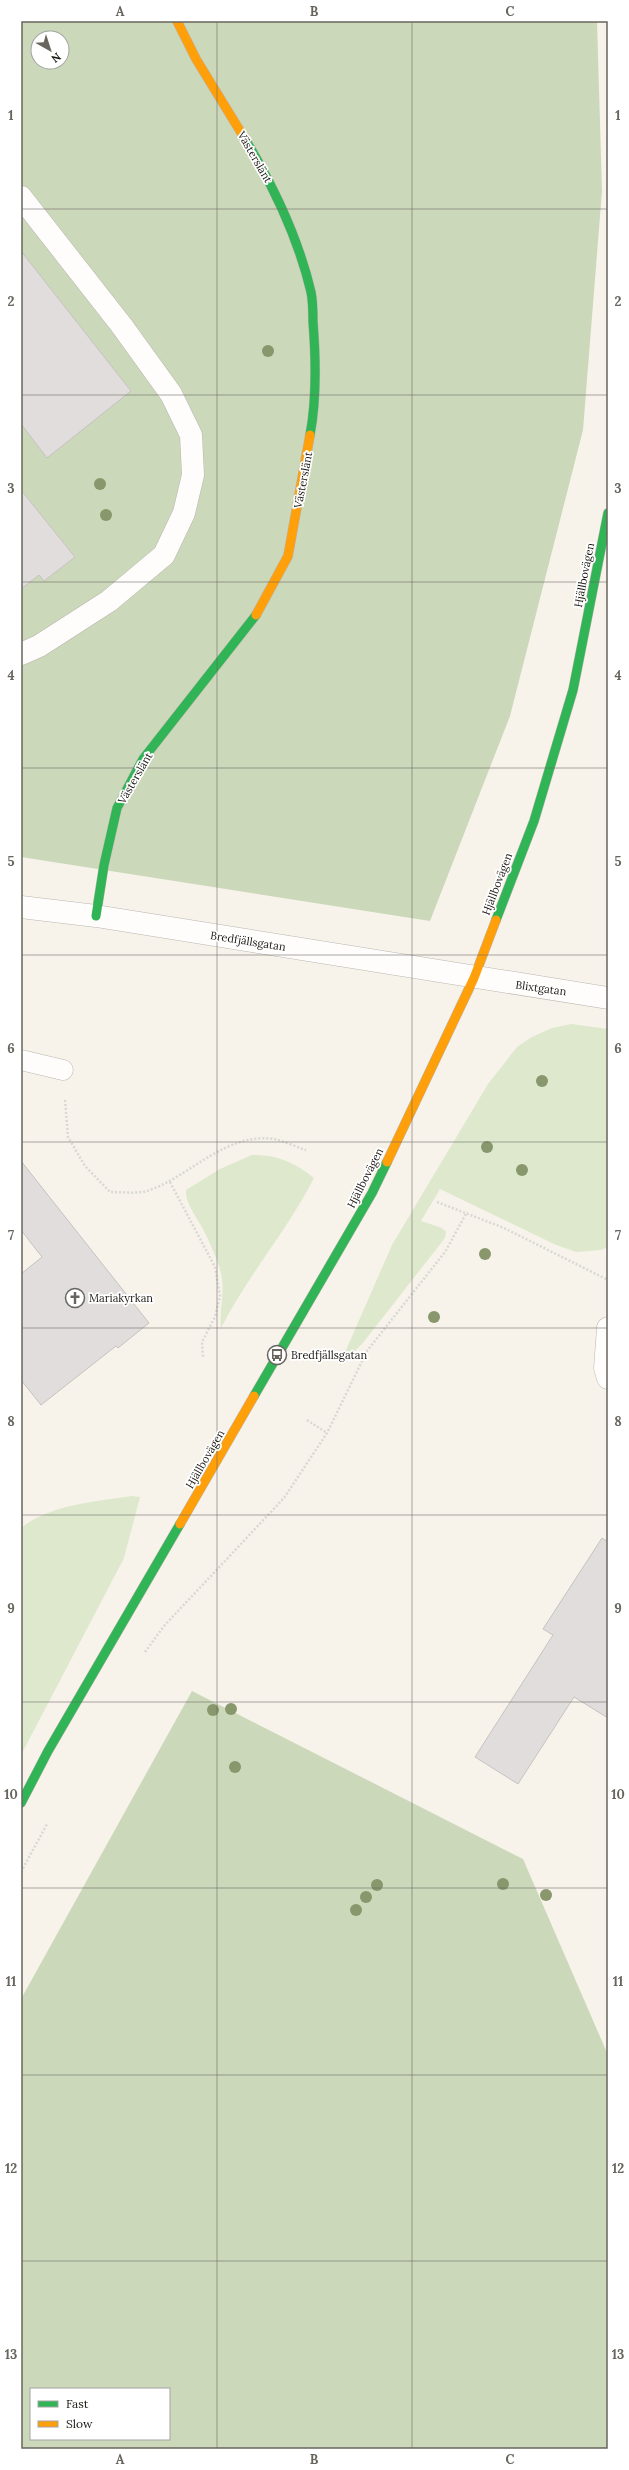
<svg xmlns="http://www.w3.org/2000/svg" width="629" height="2470" font-family="Lora,serif">
<rect width="100%" height="100%" fill="#f7f3ea"/>
<!-- green -->
<g fill="#dde8cc">
<path d="M571,1024L608,1029V1247L601,1250L576,1252L554,1244L440,1189L421,1221L442,1228L446,1232L445,1238L362,1344L339,1366L392,1245L488,1084L517,1047L532,1037L552,1028Z"/>
<path d="M252,1155C276,1154 296,1163 314,1178C287,1231 248,1275 221,1328C219,1306 227,1289 219,1266C215,1254 209,1241 203,1229C197,1217 185,1204 186,1190L220,1169Z"/>
<path d="M132,1496L140,1497L124,1558L21,1755V1528C52,1504 94,1502 132,1496Z"/>
</g>
<!-- forest -->
<g fill="#ccd8ba" fill-rule="evenodd">
<path d="M21,21H597L602,191L583,430L510,716L430,921L21,857ZM38,38H62V62H38Z"/>
<path d="M192,1691L523,1859L608,2055V2449H21V1999ZM31,2389H169V2439H31Z"/>
</g>
<!-- building -->
<g fill="#e1dddc" stroke="#c6c2c0">
<path d="M21,251L131,391L47,458L21,424Z"/>
<path d="M21,490L75,557L44,581L39,575L21,589Z"/>
<path d="M21,1161L149,1323L118,1348L116,1346L41,1405L21,1380V1274L42,1257L21,1230Z"/>
<path d="M602,1538L608,1542V1718L574,1697L518,1784L475,1757L553,1635L543,1629Z"/>
</g>
<g fill="none" stroke-linecap="round" stroke-linejoin="round">
<!-- lane casing -->
<g stroke="#b9b6af" stroke-width="21">
<path id="lane" d="M21,1060L63,1070"/>
</g>
<!-- street casing -->
<g stroke="#b9b6af" stroke-width="23">
<g id="street">
<path d="M21,197L122,326L171,394L191,435L193,475L184,513L164,555L109,601L39,646L21,654"/>
<path d="M21,907L96,916L608,998"/>
<path d="M608,1328L605,1368L608,1378"/>
</g>
</g>
<!-- fast casing -->
<g stroke="#b9b6af" stroke-width="10">
<g id="fast">
<path d="M245,139C274,187 298,237 311,292C313,302 313,313 313,322C316,360 317,398 310,435"/>
<path d="M96,916L104,865L117,808L143,759L256,615"/>
<path d="M496,920L534,821L573,690L608,513"/>
<path d="M254,1396L372,1193L387,1162"/>
<path d="M21,1803L48,1751L180,1524"/>
</g>
</g>
<!-- slow casing -->
<g stroke="#b9b6af" stroke-width="10">
<g id="slow">
<path d="M177,21L196,59L245,139"/>
<path d="M256,615L288,556L310,435"/>
<path d="M387,1162L474,978L496,920"/>
<path d="M180,1524L254,1396"/>
</g>
</g>
<!-- path -->
<g stroke="#d9d8d5" stroke-width="2.5" stroke-dasharray="2 2" stroke-linecap="butt">
<path d="M65,1100L68,1137L85,1166L110,1192C121,1192 136,1194 147,1191C190,1177 225,1132 274,1139C284,1141 296,1147 306,1150"/>
<path d="M170,1182L215,1267L220,1296L215,1317L202,1342L203,1358"/>
<path d="M437,1202L504,1228L608,1280"/>
<path d="M307,1420L327,1433"/>
<path d="M145,1652L164,1626L284,1498L327,1433L367,1351L445,1252L467,1212"/>
<path d="M21,1872L47,1824"/>
</g>
<!-- lane -->
<use href="#lane" stroke="#fefdfc" stroke-width="20"/>
<!-- street -->
<use href="#street" stroke="#fefdfc" stroke-width="22"/>
<!-- fast -->
<use href="#fast" stroke="#30b455" stroke-width="9"/>
<!-- slow -->
<use href="#slow" stroke="#ff9f0a" stroke-width="9"/>
</g>
<!-- trees -->
<g fill="#88976c">
<circle cx="268" cy="351" r="6"/>
<circle cx="100" cy="484" r="6"/>
<circle cx="106" cy="515" r="6"/>
<circle cx="542" cy="1081" r="6"/>
<circle cx="487" cy="1147" r="6"/>
<circle cx="522" cy="1170" r="6"/>
<circle cx="485" cy="1254" r="6"/>
<circle cx="434" cy="1317" r="6"/>
<circle cx="231" cy="1709" r="6"/>
<circle cx="213" cy="1710" r="6"/>
<circle cx="235" cy="1767" r="6"/>
<circle cx="503" cy="1884" r="6"/>
<circle cx="377" cy="1885" r="6"/>
<circle cx="546" cy="1895" r="6"/>
<circle cx="366" cy="1897" r="6"/>
<circle cx="356" cy="1910" r="6"/>
</g>
<!-- grid -->
<path fill="none" stroke="#68655e" stroke-width="1" stroke-opacity="0.55" d="M217,21V2449M412,21V2449M21,209H608M21,395H608M21,582H608M21,768H608M21,955H608M21,1142H608M21,1328H608M21,1515H608M21,1702H608M21,1888H608M21,2075H608M21,2261H608"/>
<!-- icons -->
<defs>
<g id="church-ring" transform="scale(1)"><circle r="9.5" fill="#fff" stroke="#68655e" stroke-width="1.5"/><path d="M-1.2-6h2.4v3.5h3.3v2.4h-3.3V6h-2.4V-.1h-3.3v-2.4h3.3Z" fill="#68655e"/></g>
<g id="bus-ring" transform="scale(1)"><circle r="9.5" fill="#fff" stroke="#68655e" stroke-width="1.5"/><path d="M-5-6H5V4H4V6H2V4H-2V6H-4V4H-5ZM-3.5-4V0h7V-4ZM-3.5 1.2v1.5H-2V1.2ZM2 1.2v1.5H3.5V1.2Z" fill="#68655e"/></g>
</defs>
<g fill-rule="evenodd">
<use href="#church-ring" x="75" y="1298"/>
<use href="#bus-ring" x="277" y="1355"/>
</g>
<g text-anchor="middle" dominant-baseline="central" stroke-width="3.5" stroke-linejoin="round" paint-order="stroke">
<!-- street labels -->
<g font-size="11" fill="#1b1813" stroke="#fff">
<text transform="translate(255 157) rotate(60)">Västerslänt</text>
<text transform="translate(303 480) rotate(-79)">Västerslänt</text>
<text transform="translate(584 575) rotate(-79)">Hjällbovägen</text>
<text transform="translate(135 778) rotate(-60)">Västerslänt</text>
<text transform="translate(497 884) rotate(-69)">Hjällbovägen</text>
<text transform="translate(248 941) rotate(9)">Bredfjällsgatan</text>
<text transform="translate(541 988) rotate(8)">Blixtgatan</text>
<text transform="translate(365 1178) rotate(-63)">Hjällbovägen</text>
<text transform="translate(205 1459) rotate(-60)">Hjällbovägen</text>
</g>
<!-- poi labels -->
<g font-size="11" fill="#1b1813" stroke="#fff" text-anchor="start">
<text x="89" y="1298">Mariakyrkan</text>
<text x="291" y="1355">Bredfjällsgatan</text>
</g>
</g>
<!-- border -->
<rect width="629" height="2470" fill="none" stroke="#ffffff" stroke-width="44"/>
<!-- legend -->
<rect x="30" y="2388" width="140" height="52" fill="#ffffff" stroke="#a4a3a1"/>
<rect x="38" y="2401" width="20" height="6" fill="#30b455" stroke="#a4a3a1"/>
<text x="66" y="2408" font-size="12" fill="#1b1813">Fast</text>
<rect x="38" y="2421" width="20" height="6" fill="#ff9f0a" stroke="#a4a3a1"/>
<text x="66" y="2428" font-size="12" fill="#1b1813">Slow</text>
<!-- north arrow -->
<g transform="translate(50 50) rotate(141)"><circle r="19" fill="#ffffff" stroke="#a4a3a1"/>
<path d="M0-3L7 15L0 10L-7 15Z" fill="#68655e"/>
<text y="-6" font-size="11" font-weight="bold" text-anchor="middle" fill="#1b1813">N</text>
</g>
<rect x="22" y="22" width="585" height="2426" fill="none" stroke="#68655e" stroke-width="1.5"/>
<g font-size="13" text-anchor="middle" font-weight="bold" fill="#68655e">
<text x="120" y="16">A</text>
<text x="314" y="16">B</text>
<text x="510" y="16">C</text>
<text x="11" y="120">1</text>
<text x="618" y="120">1</text>
<text x="11" y="306">2</text>
<text x="618" y="306">2</text>
<text x="11" y="493">3</text>
<text x="618" y="493">3</text>
<text x="11" y="680">4</text>
<text x="618" y="680">4</text>
<text x="11" y="866">5</text>
<text x="618" y="866">5</text>
<text x="11" y="1053">6</text>
<text x="618" y="1053">6</text>
<text x="11" y="1240">7</text>
<text x="618" y="1240">7</text>
<text x="11" y="1426">8</text>
<text x="618" y="1426">8</text>
<text x="11" y="1613">9</text>
<text x="618" y="1613">9</text>
<text x="11" y="1799">10</text>
<text x="618" y="1799">10</text>
<text x="11" y="1986">11</text>
<text x="618" y="1986">11</text>
<text x="11" y="2173">12</text>
<text x="618" y="2173">12</text>
<text x="11" y="2359">13</text>
<text x="618" y="2359">13</text>
<text x="120" y="2464">A</text>
<text x="314" y="2464">B</text>
<text x="510" y="2464">C</text>
</g>
</svg>
